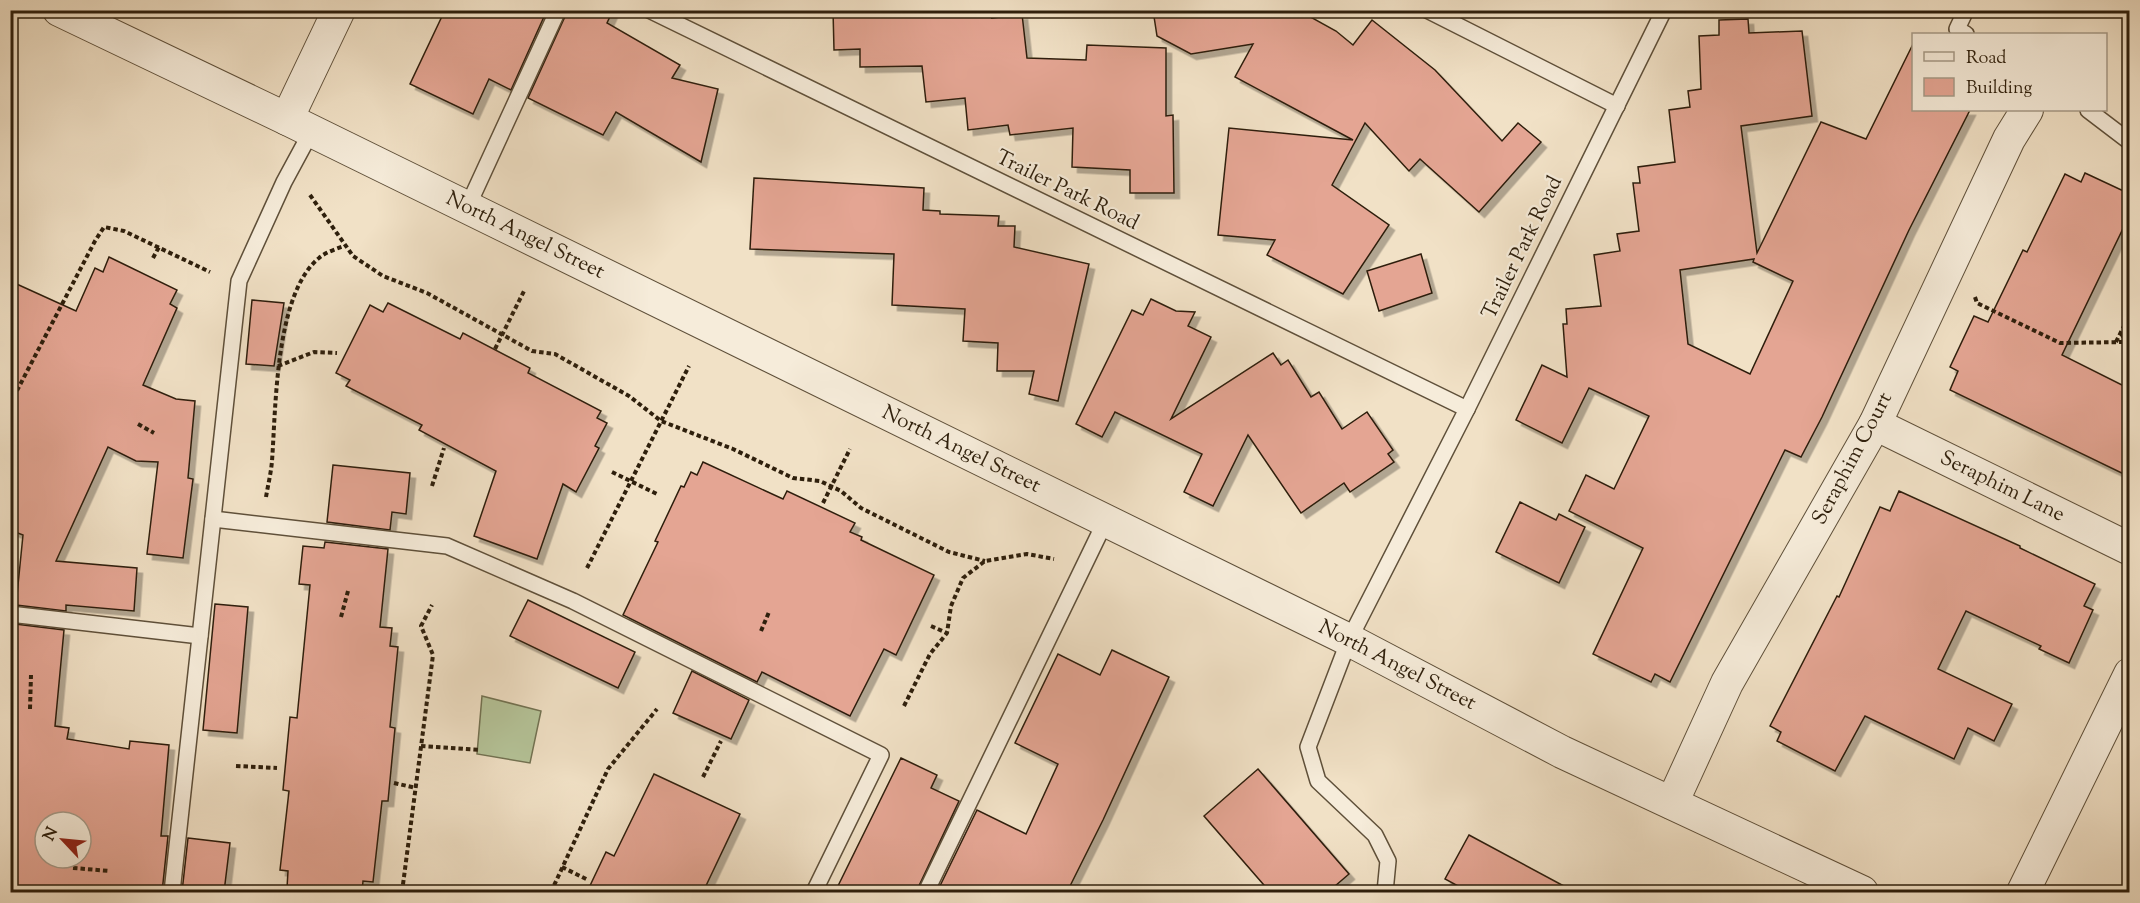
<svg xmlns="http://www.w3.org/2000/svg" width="2140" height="903" font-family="'Sorts Mill Goudy',serif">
<defs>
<filter id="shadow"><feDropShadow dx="5.5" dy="5.5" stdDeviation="0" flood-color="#0004"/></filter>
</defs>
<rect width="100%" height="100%" fill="#f1e1c6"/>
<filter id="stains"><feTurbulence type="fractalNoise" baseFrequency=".00333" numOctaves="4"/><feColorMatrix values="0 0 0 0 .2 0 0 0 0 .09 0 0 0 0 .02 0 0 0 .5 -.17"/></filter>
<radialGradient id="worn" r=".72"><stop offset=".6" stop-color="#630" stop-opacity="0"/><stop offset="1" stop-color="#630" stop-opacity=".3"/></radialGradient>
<!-- green -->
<path fill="#b5c499" stroke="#727252" stroke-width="1.5" d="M482,696L541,711L530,763L477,754Z"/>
<!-- building -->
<g fill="#e4a593" stroke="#2e1f0c" stroke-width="1.5" fill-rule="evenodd" filter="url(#shadow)">
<path d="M445,10H547L511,90L489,79L473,114L410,84Z"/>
<path d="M568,10H613L607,23L680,65L672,78L718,89L701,162L616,112L603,135L528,98Z"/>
<path d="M833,10H995L992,18L1022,14L1027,58L1086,60L1087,45L1166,48V116L1173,115L1174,193H1130V170L1072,167L1073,128L1010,135L1008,125L968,130L965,98L926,102L922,66L860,67V49L834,50Z"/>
<path d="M1153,10H1298L1336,31L1353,45L1372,20L1435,70L1502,141L1518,123L1541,142L1479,212L1420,159L1409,171L1365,123L1332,185L1389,225L1343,294L1267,255L1275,240L1218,235L1229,128L1353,140L1235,77L1253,44L1191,54L1157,36Z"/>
<path d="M1748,19L1749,33L1802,31L1812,116L1741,126L1757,253L1821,122L1866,139L1914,42V110H1970L1909,230L1822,417L1801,457L1785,450L1670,682L1655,674L1651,682L1593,654L1643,548L1569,511L1586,475L1614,489L1649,416L1589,388L1562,443L1516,420L1542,365L1567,377L1563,324H1567L1566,309L1601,306L1594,255L1620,251L1617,234L1639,231L1633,183H1640L1638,167L1675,162L1669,110L1690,107L1688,91L1701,89L1699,36L1719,35V20ZM1754,259L1753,262L1793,281L1750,374L1688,344L1680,270Z"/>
<path d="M2085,173L2130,194V214L2062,355L2130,389V477L1950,390L1958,371L1950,367L1974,316L1988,322L2023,250L2027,252L2065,174L2081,182Z"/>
<path d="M754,178L924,188L923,210L940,211V214L999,216L998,226H1015L1014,247L1089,264L1058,401L1029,394L1034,371H997L998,343L963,341L965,309L892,305L894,254L750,249Z"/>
<path d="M1421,254L1432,293L1379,311L1367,271Z"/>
<path d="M109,257L177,290L170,304L177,308L143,385L176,399L195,401L188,478L193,479L183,558L147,554L158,462L136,461L108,447L56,561L137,568L134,611L66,605V611L16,605L23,535L10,530V281L76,311L95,268L103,272Z"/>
<path d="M1151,299L1176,311L1195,312L1188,326L1211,337L1171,419L1273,353L1281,365L1288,360L1311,397L1319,392L1342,429L1367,412L1393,450L1388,454L1394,462L1350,492L1344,483L1301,513L1248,435L1213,506L1184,492L1202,454L1115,412L1102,437L1076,424L1132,310L1143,315Z"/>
<path d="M252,300L284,303L274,366L246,364Z"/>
<path d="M388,303L460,339L463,333L530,368L528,373L601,411L597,418L607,423L595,446L599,448L576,492L563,484L537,559L474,536L496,471L419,430L422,425L346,386L350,380L336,373L370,305L383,312Z"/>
<path d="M703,462L783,499L787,491L855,523L850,532L862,537L861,540L934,575L896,655L884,649L850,716L762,672L757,682L623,615L658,542L655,541L681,486L684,487L691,472L697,475Z"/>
<path d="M333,465L410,473L406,514L392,512L390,530L327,522Z"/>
<path d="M1899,491L2020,546V548L2095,584L2084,606L2093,610L2069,663L2039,649L2041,646L1966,611L1938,669L2012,704L1994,741L1968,728L1954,759L1865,716L1835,771L1777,741L1781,732L1770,726L1837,596L1839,597L1880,507L1890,511Z"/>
<path d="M1520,502L1556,520L1559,514L1585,527L1559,583L1496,552Z"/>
<path d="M325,542L388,549L380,627L392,628L390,646L398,647L390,727L395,728L388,801H382L373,882L363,881L362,892H312V891L287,888L288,871L280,870L289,791L283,790L290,717L297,718L310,585L299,584L303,546L324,548Z"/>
<path d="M528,600L635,652L618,688L510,636Z"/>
<path d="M215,604L248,607L237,733L203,730Z"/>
<path d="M15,624L64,630L55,726L69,728L67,739L129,749L130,741L169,745L161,836H168L162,892H10V633L14,634ZM45,822H81V858H45Z"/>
<path d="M1112,650L1169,677L1103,820L1067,892H937L977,810L1026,834L1058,764L1015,743L1058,654L1100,675Z"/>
<path d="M692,671L749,700L731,739L673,713Z"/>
<path d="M901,758L937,775L931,788L959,801L916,892H835Z"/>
<path d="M1258,769L1349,874L1328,892H1270L1204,816Z"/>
<path d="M654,774L740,814L703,892H587L606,852L614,856Z"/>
<path d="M1469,835L1575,892H1469L1445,879Z"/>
<path d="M188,838L230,843L224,892H182Z"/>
</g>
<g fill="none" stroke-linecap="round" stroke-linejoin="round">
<!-- service casing -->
<g stroke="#5f503a" stroke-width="18">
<g id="service">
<path d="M649,10L1467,409"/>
<path d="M1427,10L1617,106"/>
<path d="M1966,10L1957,29L1966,34"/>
<path d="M2088,110L2130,142"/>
<path d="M467,208L558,10"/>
<path d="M213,519L447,546L573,601L881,755L814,892"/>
<path d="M10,614L200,636"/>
<path d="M172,892L239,281L284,182L311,132"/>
<path d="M926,892L1106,520"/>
<path d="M1385,892L1388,861L1375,835L1318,781L1308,747L1349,640L1467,409L1664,10"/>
</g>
</g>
<!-- minor casing -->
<g stroke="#5f503a" stroke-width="34">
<g id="minor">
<path d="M59,10L287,119L1349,640L1562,752L1862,892"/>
<path d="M287,119L339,10"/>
<path d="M1875,424L2130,549"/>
<path d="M1672,803L1727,683L1875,424L2009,139L2027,110"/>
<path d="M2023,892L2130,674"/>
</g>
</g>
<!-- path -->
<g stroke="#2e1f0c" stroke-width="4" stroke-dasharray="4.5 3" stroke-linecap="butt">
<path d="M310,195L353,256L383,276L427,293L532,351L555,354L629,396L661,421L733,449L793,478L820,481L841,491L861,508L949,552L985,561"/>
<path d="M153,258L159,247"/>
<path d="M1975,297L1977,303L2060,343L2126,342"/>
<path d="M2121,333L2126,342L2130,344"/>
<path d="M2116,342L2130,314"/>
<path d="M495,349L525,289"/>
<path d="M278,366L314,352L337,353"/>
<path d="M10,404L95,241L104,227L124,231L210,272"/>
<path d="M138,424L154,433"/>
<path d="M612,472L659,495"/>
<path d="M432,486L444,448"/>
<path d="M266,497C268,485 271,473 272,461C276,407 275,294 319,258C326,252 336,249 344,246"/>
<path d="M823,503L850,449"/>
<path d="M10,542L13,536"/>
<path d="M587,568L689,366"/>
<path d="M341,617L348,591"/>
<path d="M931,626L947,633"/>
<path d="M761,631L769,612"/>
<path d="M904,706L930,654L947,633L951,606L963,578L985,561L1027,554L1054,559"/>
<path d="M30,709L31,675"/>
<path d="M421,746L480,750"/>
<path d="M236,766L277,768"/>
<path d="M703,777L721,741"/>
<path d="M394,783L416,788"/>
<path d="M562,867L588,880"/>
<path d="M73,868L110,871"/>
<path d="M402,892L433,655L421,626L432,605"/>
<path d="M551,892L608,769L657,709"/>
</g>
<!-- service -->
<use href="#service" stroke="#f6ecda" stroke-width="15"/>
<!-- minor -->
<use href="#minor" stroke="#f6ecda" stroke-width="32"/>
</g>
<g text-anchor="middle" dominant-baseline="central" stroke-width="4.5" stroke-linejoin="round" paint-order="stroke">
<!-- street labels -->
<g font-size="21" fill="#2e1f0c" stroke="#f6ecda">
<text transform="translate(1067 191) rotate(26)">Trailer Park Road</text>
<text transform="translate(525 236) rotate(26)">North Angel Street</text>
<text transform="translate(1523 248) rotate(-64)">Trailer Park Road</text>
<text transform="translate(961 450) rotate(26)">North Angel Street</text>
<text transform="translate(1853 459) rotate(-62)">Seraphim Court</text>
<text transform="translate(2002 487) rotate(26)">Seraphim Lane</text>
<text transform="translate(1397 666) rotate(27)">North Angel Street</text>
</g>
</g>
<!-- margin -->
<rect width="2140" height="903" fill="none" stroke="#f1e1c6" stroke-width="36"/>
<rect x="12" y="12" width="2116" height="879" fill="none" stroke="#2e1f0c" stroke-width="3"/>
<rect x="18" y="18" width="2104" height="867" fill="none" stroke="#2e1f0c" stroke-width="1.5"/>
<!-- legend -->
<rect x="1912" y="33" width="195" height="78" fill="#f6ecda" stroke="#a69a88" stroke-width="1.5"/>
<rect x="1924" y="52" width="30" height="9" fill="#f6ecda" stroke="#a69a88" stroke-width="1.5"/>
<text x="1966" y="63" font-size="18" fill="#2e1f0c">Road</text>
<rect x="1924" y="78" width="30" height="18" fill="#e4a593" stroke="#a69a88" stroke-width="1.5"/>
<text x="1966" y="93" font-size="18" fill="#2e1f0c">Building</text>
<!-- north arrow -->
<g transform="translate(63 840) rotate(296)"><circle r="28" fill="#f6ecda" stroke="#a69a88" stroke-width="1.5"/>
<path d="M0-4.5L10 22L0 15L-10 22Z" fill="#8f2418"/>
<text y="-9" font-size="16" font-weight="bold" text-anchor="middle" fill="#2e1f0c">N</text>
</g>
<rect width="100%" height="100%" filter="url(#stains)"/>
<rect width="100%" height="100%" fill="url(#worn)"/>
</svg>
